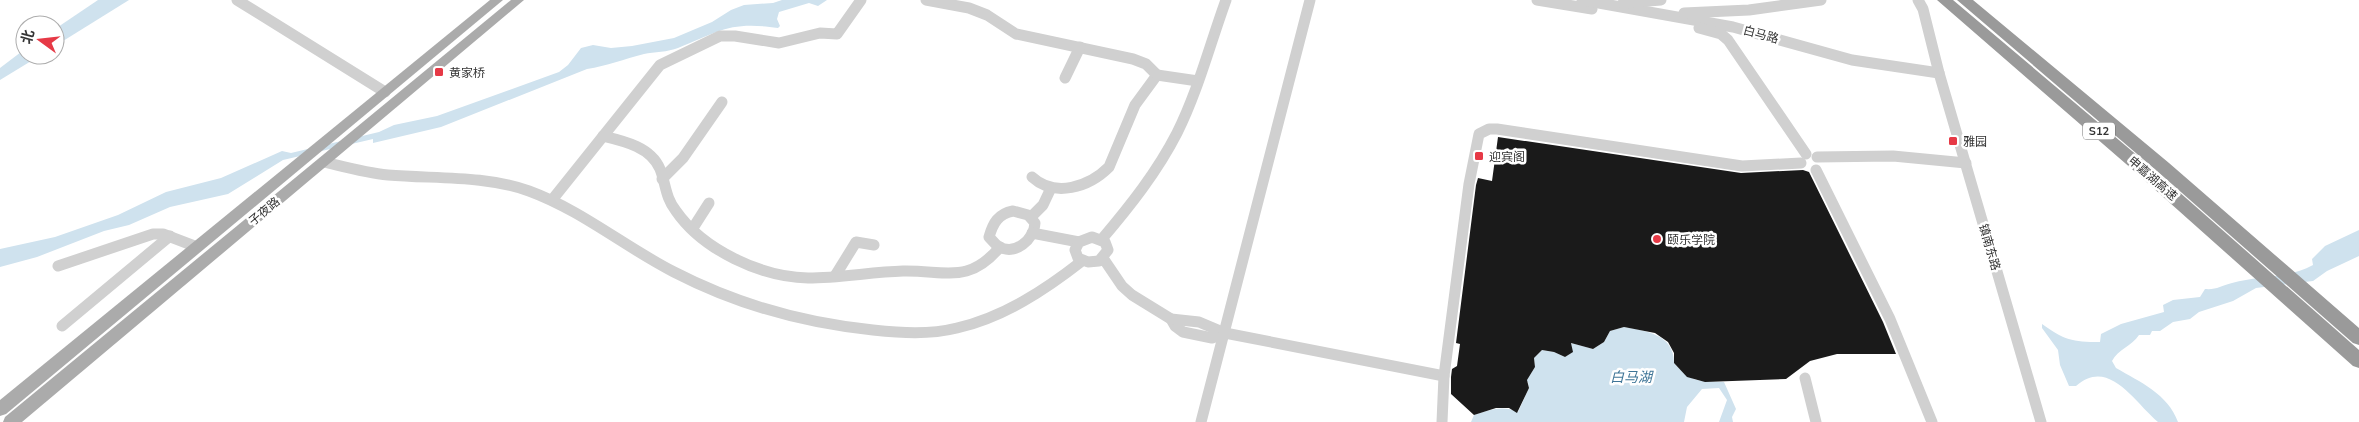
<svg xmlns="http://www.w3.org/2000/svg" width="2359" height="422" font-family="Mulish,'Noto Sans SC',sans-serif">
<rect width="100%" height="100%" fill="#fff"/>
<!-- water -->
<g fill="#cfe2ee">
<path d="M98,0H129L55,46V29Z"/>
<path d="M782,0H827L818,6L809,3L779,12L777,19L780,26L778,28C730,21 720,31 678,48C668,52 654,52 644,54C624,59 607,66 587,69L441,127L373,143V139L283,160L228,194L170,207L129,225L104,231L37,257L0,267V249L55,237L118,215L166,192L221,178L282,151L291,153L379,132L394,125L437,116L559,72L568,65L581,48L593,45L611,48L632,46L674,38L712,22L731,10L744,5L773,3Z"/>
<path d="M25,49V55H41L0,80V68Z"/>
<path d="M2359,230V256L2327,271L2313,281L2256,288L2233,301L2199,312L2190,319L2173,322L2160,331H2152L2150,335H2139C2132,346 2118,349 2112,361L2116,368C2140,382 2168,394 2178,422H2158C2134,402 2109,357 2076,386H2069L2060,365L2058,350L2042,328V324C2064,340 2072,342 2100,342L2101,334L2121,324L2164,312L2163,305L2173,300L2200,297L2205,289C2216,290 2221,286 2232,283C2259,275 2288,279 2313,265L2312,259L2325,246Z"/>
<path d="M1624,327C1646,331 1674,334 1674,363C1692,383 1698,381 1724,382L1736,409L1732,417L1733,422H1719L1727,400L1719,388L1702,389L1687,407L1684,422H1471L1474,415C1490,410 1502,405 1518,412L1529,388L1528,382L1521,380L1522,374L1530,375L1535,367L1534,358L1542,350L1554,352L1565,357L1572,352L1571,343L1593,349L1604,342L1610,331Z"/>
</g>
<!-- building -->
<path fill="#1a1a1a" d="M1498,137L1741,173L1803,170L1809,172L1883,322L1896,354H1837L1810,361L1786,379L1705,382L1687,377L1674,363V353L1668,342L1655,333L1624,327L1610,331L1604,342L1593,349L1571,343L1573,352L1565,357L1554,352L1542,350L1534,358L1535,367L1527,380L1529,388L1517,413L1509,408H1496L1474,415L1451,394V377L1452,369L1457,366L1460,344L1456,343L1476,185L1478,178L1492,181Z"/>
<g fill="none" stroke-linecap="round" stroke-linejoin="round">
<!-- minor -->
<g stroke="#d0d0d0" stroke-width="11">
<path d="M237,0L385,92"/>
<path d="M926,0L969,8L987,15L1016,34L1133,59L1146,64L1157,75L1135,105L1109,167C1089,187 1055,198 1032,177"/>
<path d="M1537,0L1592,9"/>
<path d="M1582,0L1733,27L1852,60L1939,73"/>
<path d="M1918,0L1923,9L1939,73L2041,422"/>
<path d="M1623,3L1661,0"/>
<path d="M1684,13L1749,10L1821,0"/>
<path d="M1699,28L1721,34L1728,40L1806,154"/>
<path d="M1157,75L1198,81"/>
<path d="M1065,78L1080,47"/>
<path d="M603,136C624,141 651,147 660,169C666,184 665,197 676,211C703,250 761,277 808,278C840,278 871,272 903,271C946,270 968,285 1000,247"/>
<path d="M1817,157L1893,156L1966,163"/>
<path d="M324,162C345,167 366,173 388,175C435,179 484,175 529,191C581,210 625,247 674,272C736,304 804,323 873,330C901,333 929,335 957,328C1004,317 1045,290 1082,261"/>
<path d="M1816,170L1890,319L1932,422"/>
<path d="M662,179L683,158L722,102"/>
<path d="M552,200L660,65L720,36H735L779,43L820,33L837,34L861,0"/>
<path d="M1013,211L1028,215L1035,223C1034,239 1015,257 998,246C995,244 992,240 989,237C993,223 998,214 1013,211Z"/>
<path d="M1032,216L1043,205L1051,188"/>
<path d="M693,228L709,203"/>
<path d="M1032,233L1079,242"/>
<path d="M1092,237L1105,242L1108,250L1099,261L1088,262L1078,258L1075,250L1079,242Z"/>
<path d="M1102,239C1130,206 1157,172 1177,133C1198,91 1210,44 1226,0"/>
<path d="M1103,258L1122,286L1132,295L1171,319L1175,326L1183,332L1212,338L1225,333"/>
<path d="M58,266L153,234H163L197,247"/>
<path d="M835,276L856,242L874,245"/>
<path d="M1171,319L1199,322L1225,333L1444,376"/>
<path d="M62,326L170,236"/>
<path d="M1805,378L1816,422"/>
<path d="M1201,422L1310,0"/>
<path d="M1442,422L1444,376L1469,184L1479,134L1489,129H1497L1742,166L1801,163"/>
</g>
<!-- major -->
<g fill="#ababab" fill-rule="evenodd">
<path d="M490,0H503L6,414L0,416V400Z"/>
<path d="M511,0H524L22,422H3L5,417Z"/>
</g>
<!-- highway -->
<g fill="#9a9a9a" fill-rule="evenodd">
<path d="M1937,0H1953L2145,162L2359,350V368L2353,366L2133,170Z"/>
<path d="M1957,0H1973L2169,163L2359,328V345L2353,343L2157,171Z"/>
</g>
</g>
<!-- markers -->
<g fill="#e63946" stroke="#fff" stroke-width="2">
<rect x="434" y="67" width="10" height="10" rx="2.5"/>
<rect x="1948" y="136" width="10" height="10" rx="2.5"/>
<rect x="1474" y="151" width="10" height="10" rx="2.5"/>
<circle cx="1657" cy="239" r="5"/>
</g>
<g text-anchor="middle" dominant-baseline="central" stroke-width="5" stroke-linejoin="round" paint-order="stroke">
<!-- shield labels -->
<rect fill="#fff" stroke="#707070" stroke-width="1" x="2083" y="122.5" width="32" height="17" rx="4"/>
<g font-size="11" font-weight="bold" fill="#333">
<text x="2099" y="131">S12</text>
</g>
<!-- street labels -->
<g font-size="12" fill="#333" stroke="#fff">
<text transform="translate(1761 34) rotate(15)">白马路</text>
<text transform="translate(2153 178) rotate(41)">申嘉湖高速</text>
<text transform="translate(264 211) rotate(-40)">子夜路</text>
<text transform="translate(1990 247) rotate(74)">镇南东路</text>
</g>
<!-- poi labels -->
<g font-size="12" fill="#333" stroke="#fff" text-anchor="start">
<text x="449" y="72">黄家桥</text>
<text x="1963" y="141">雅园</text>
<text x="1489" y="156">迎宾阁</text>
<text x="1667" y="239">颐乐学院</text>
</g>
<!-- water labels -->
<g font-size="14" font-style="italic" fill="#3f7597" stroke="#fff">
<text x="1631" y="377">白马湖</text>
</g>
</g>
<!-- north arrow -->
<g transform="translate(40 40) rotate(285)"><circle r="24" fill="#ffffff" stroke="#adadad"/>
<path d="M0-4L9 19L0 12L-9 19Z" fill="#e63946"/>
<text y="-8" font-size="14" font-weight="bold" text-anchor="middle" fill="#333333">北</text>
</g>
</svg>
